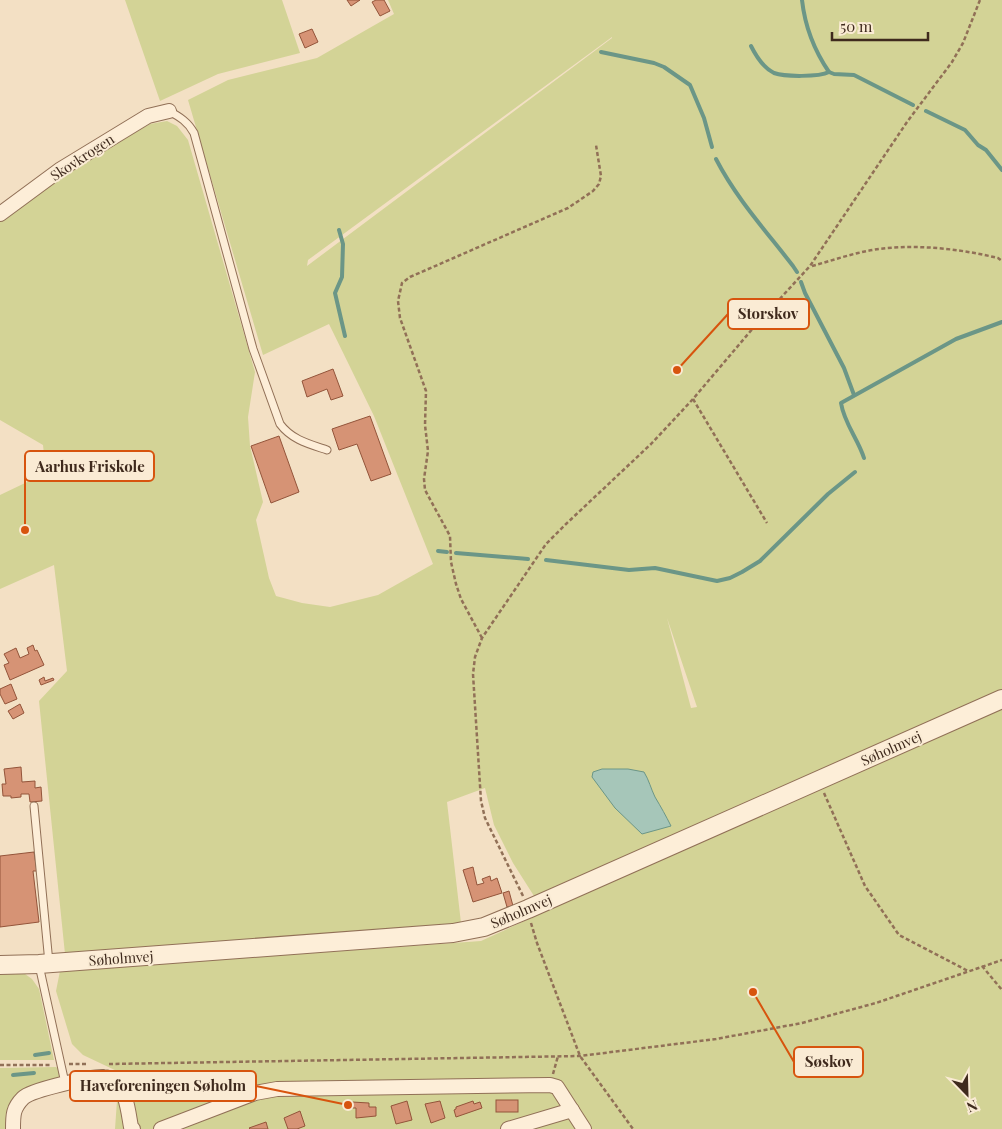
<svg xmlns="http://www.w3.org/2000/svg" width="1002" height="1129" font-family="'Playfair Display',serif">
<rect width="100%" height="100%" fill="#f3e0c4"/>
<!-- green -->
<g fill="#d3d396" fill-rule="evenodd">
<path d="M125,0H282L300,53L218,74L160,101Z"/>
<path d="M388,0H1002V690L534,896L513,863L494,825L485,788L447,802L461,923L65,954L39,701L67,671L54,565L0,589V495L46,473L43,445L0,420V220L80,164L150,124L167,121L177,126L188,140L255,372L248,417L250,446L263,502L256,520L269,578L276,596L302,603L330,607L378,595L433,564L374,416L329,324L263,355L188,100L228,80L317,58L394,14ZM612,37V38L307,266L308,260ZM667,618L697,707L691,708Z"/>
<path d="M1002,706V1129H115L119,1072L83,1055L72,1044L56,991L60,971L481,941L884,756Z"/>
<path d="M0,973L25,974L32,979L39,989L54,1060H0Z"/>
<path d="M56,1067L60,1070L59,1078C53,1082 48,1083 41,1084C11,1091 11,1102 7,1129H0V1068Z"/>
</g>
<!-- water -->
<path fill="#a6c6b9" stroke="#6b9687" d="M602,769H628L644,772C649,780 651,789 655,797C661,807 666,816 671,826L642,834L615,808L592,777L593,772Z"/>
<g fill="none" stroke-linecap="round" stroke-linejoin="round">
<!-- stream -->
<g stroke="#6b9687" stroke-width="4">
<path d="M802,0C805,27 814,50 829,72L834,74L854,75L913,105"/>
<path d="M751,46C756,56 764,68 774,73C785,77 819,77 829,72"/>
<path d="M601,52L654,63L664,67L690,85L704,118L712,147"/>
<path d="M926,111L965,130L978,145L986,150L1002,170"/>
<path d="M716,159C736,198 766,231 793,266L797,272"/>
<path d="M339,230L343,244L342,277L335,293L345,336"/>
<path d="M801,282L805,293L844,368L854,395"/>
<path d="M864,458C858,439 844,423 841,403L956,339L1002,322"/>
<path d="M438,551L447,552"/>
<path d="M456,553L528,559"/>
<path d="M546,560L629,570L655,568L717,581L730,578L742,572L760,561L828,494L855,472"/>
<path d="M35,1055L49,1053"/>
<path d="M13,1075L34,1073"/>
</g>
</g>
<!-- building -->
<g fill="#d69375" stroke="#93543a">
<path d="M347,0H360L351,6Z"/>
<path d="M376,0H384L390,11L380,16L372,2Z"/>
<path d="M312,29L318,42L305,48L299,34Z"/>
<path d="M333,369L343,396L331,400L327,389L307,397L302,381Z"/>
<path d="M370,416L391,474L371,481L357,444L339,450L332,429Z"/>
<path d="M279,436L299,492L271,503L251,446Z"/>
<path d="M33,645L35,651L37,650L44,665L10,680L4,665L9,663L4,654L16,648L20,658L29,654L27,648Z"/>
<path d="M44,677L45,681L53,678L54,680L41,685L39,680Z"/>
<path d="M11,684L17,699L5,704L0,694V689Z"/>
<path d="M20,704L24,713L13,719L8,711Z"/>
<path d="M21,767L22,782L35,781V788L41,787L42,801L30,802L29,794H21V797L11,798V796H3L2,784H6L4,769Z"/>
<path d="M34,852L37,871H33L39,922L0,927V856Z"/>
<path d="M473,867L477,885L484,883L482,879L490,876L491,881L497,878L502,893L473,902L463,870Z"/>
<path d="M509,891L513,906L507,907L503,893Z"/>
<rect x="496" y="1100" width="22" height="12"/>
<path d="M407,1101L412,1120L396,1124L391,1106Z"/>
<path d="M440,1101L445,1118L431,1123L425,1104Z"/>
<path d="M473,1101L474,1104L480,1102L482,1108L456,1117L454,1110L456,1109V1107Z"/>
<path d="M352,1102L369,1103V1107H376V1116L356,1118V1108H352Z"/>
<path d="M300,1111L305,1126L297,1129H288L284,1118Z"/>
<path d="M266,1122L268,1129H250L249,1128Z"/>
</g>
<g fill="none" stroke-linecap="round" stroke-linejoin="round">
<!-- service casing -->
<g stroke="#917057" stroke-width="9">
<g id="service">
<path d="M169,111C180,117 188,122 194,133L253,349L280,424C292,440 309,444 327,450"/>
<path d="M34,806L49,963"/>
<path d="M39,965L65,1083"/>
</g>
</g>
<!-- minor casing -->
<g stroke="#917057" stroke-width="16">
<g id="minor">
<path d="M0,214L61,169L148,116L169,111"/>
<path d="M13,1129C13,1115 13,1108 23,1098C31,1090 92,1076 104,1077C107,1077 112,1079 114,1081C127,1092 128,1111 131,1127L133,1129"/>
<path d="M161,1129L255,1093L277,1089L550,1085L557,1087L584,1129"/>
<path d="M508,1129L572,1110"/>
</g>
</g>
<!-- tertiary casing -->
<g stroke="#917057" stroke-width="20">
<path id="tertiary" d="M0,965L39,964L453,933L484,927L528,909L1002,699"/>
</g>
<!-- path -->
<g stroke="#917057" stroke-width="2.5" stroke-dasharray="4 2.5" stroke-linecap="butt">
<path d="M812,266C834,260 856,252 879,249C919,244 960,249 998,258L1002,261"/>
<path d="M693,399L767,523"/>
<path d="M482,638L461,599L456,584L451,562L450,536L425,490L424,479L428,451L425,425L426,391L400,318L398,301L402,283L410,277L568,208L593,191L599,184L601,176L596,145"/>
<path d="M824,793L865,886L899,935L968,971"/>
<path d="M523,896L485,818L481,801L473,674L475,657L482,638L546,544L566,524L651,444L693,399L754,327L810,266L907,122L952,62L963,43L980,0"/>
<path d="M531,923L537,943L580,1056L633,1129"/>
<path d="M982,966L1002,990"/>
<path d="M69,1064H88"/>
<path d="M109,1064L580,1056L716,1039L802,1023L876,1003L1002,960"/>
<path d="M0,1065H51"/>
<path d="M553,1074L558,1056"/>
</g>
<!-- service -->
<use href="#service" stroke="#fdeed8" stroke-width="7"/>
<!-- minor -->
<use href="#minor" stroke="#fdeed8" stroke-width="14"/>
<!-- tertiary -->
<use href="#tertiary" stroke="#fdeed8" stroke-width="18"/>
</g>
<g text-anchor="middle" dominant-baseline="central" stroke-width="4" stroke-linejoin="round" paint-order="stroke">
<!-- street labels -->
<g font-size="14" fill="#3f2a1d" stroke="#faebd4">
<text transform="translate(82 157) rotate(-33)">Skovkrogen</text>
<text transform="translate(891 748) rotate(-24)">Søholmvej</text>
<text transform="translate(521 911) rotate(-23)">Søholmvej</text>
<text transform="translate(121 958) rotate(-4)">Søholmvej</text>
</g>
</g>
<!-- callouts -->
<path fill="none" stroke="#d7540e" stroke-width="2" d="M677 370L728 314M25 530L25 466M753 992L794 1062M348 1105L256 1086"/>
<g fill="#d7540e" stroke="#faebd4" stroke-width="2">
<circle cx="677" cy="370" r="5"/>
<circle cx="25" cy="530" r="5"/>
<circle cx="753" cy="992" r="5"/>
<circle cx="348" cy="1105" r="5"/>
</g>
<g fill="#faebd4" stroke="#d7540e" stroke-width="2">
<rect x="728" y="299" width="81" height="30" rx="5"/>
<rect x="25" y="451" width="129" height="30" rx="5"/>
<rect x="794" y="1047" width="69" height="30" rx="5"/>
<rect x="70" y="1071" width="186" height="30" rx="5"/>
</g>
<g font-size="15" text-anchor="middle" font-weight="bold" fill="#3f2a1d">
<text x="768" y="319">Storskov</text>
<text x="90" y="472">Aarhus Friskole</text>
<text x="829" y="1067">Søskov</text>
<text x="163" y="1091">Haveforeningen Søholm</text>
</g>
<!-- north arrow -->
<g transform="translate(967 1094) rotate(157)" stroke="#faebd4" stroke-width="4" paint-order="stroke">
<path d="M0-4L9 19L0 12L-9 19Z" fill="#3f2a1d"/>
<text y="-8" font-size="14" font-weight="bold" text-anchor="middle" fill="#3f2a1d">N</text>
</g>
<!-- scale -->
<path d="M832 32v8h96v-8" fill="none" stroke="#3f2a1d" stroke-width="2.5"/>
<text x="840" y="32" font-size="15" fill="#3f2a1d" stroke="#faebd4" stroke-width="4" paint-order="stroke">50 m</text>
</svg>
